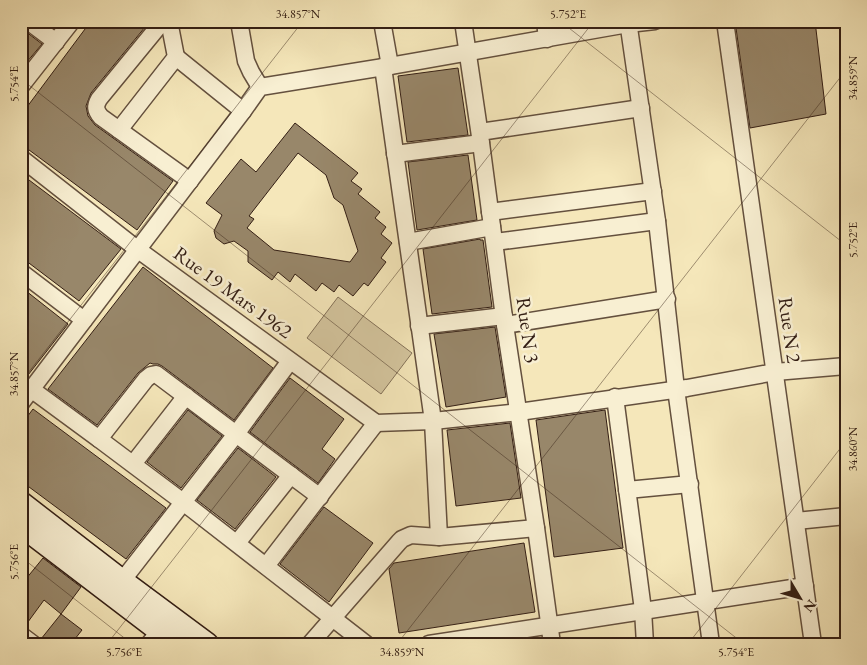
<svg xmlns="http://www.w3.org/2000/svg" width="867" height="665" font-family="'EB Garamond',serif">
<rect width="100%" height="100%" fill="#f5e7ba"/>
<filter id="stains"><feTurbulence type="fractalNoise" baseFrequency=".004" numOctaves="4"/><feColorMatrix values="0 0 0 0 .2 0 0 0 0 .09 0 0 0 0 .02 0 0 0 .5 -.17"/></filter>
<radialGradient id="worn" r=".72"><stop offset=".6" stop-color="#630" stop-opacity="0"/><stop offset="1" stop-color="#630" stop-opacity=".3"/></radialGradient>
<!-- green -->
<path fill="#d4c59e" stroke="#847259" d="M338,297L412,353L381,394L307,338Z"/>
<!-- building -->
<g fill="#98876a" stroke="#331e14" fill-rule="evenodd">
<path d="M91,21H150L91,93L86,106L88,116L95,125L173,181L137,230L21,144V115Z"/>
<path d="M735,21H815L826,114L750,128Z"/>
<path d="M21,28L42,44L21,69Z"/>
<path d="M458,68L468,135L407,142L398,76Z"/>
<path d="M295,123L358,173L351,181L362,189L358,194L380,212L375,218L386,227L381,234L392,243L381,258L386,262L368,286L364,283L353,296L339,285L334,292L322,283L316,291L295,274L290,282L278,272L272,280L248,262V251L234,241L224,244L216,238L214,231L222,215L206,203L241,159L256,172ZM298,153L326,175L334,198L343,205L358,251L350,262L274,250L247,228L254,219L249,216Z"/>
<path d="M468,155L477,220L417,230L408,162Z"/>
<path d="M21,174L121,249L79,301L21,257Z"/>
<path d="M480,239V240H483L492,307L432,314L423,249Z"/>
<path d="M143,267L273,368L234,420L162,366L158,364H153L150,363L138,373L97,425L48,389Z"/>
<path d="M21,287L68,324L21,384Z"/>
<path d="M495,327L506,397L446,407L434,334Z"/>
<path d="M290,378L344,419L322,449L335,459L318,483L250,432Z"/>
<path d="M33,409L166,508L126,559L21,481V425Z"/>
<path d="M188,410L222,436L181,488L147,462Z"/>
<path d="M605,410L623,548L554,557L536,420Z"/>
<path d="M510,423L521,498L456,506L447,430Z"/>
<path d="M238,448L276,477L235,529L197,500Z"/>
<path d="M324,507L373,543L329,602L280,564Z"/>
<path d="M524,543L535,612L399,633L389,569L394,563Z"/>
<path d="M43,558L81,587L61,614L44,600L25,626L21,625V585Z"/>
<path d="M61,614L82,630L71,644H43L41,639Z"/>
</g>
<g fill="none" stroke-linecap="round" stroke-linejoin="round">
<!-- street casing -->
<g stroke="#64503e" stroke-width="19">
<g id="street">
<path d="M28,21L56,42"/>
<path d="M163,21L99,99C95,106 95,110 101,117L190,181"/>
<path d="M239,21L246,61L251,72L260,87"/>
<path d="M382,21L390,66"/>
<path d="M463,21L481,143L505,325L536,528L552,644"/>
<path d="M545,21L547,39"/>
<path d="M628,21L657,221L676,389L711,644"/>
<path d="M725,21L813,644"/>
<path d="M176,57L243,111"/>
<path d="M383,67L433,421L439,537"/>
<path d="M21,86L72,21"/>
<path d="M119,130L176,57L169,21"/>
<path d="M480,132L641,108"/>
<path d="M395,154L481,143"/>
<path d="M21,158L137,249L376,423L433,421L519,412L687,388L775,372L846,366"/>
<path d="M490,212L653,191"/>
<path d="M408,242L492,227"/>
<path d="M495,242L657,221"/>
<path d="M21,272L84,320"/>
<path d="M505,325L667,299"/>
<path d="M419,326L504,316"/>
<path d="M31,389L99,439L146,379L151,375L156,374L320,497"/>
<path d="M615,397L643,610L645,644"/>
<path d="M21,403L243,111L260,87L390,66L628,24L655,21"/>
<path d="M99,439L183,502L366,644"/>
<path d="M133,464L186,396"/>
<path d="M627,490L690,484"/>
<path d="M796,521L846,516"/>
<path d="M237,543L291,475"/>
<path d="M266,566L376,423"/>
<path d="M122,581L236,434L290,361"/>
<path d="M21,635L33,644"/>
<path d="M149,644L167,622"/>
<path d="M310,644L399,542L402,539L411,535L439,537L536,528"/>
<path d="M429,644L805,586"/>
</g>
</g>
<!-- secondary casing -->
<g stroke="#331e14" stroke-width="25">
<g id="secondary">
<path d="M21,503L122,581L207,644"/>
<path d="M21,525L177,644"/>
</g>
</g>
<!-- street -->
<use href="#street" stroke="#f8efd2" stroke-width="16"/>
<!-- secondary -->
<use href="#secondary" stroke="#f8efd2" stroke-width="22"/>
</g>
<!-- ticks -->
<path fill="none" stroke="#331e14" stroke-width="1" stroke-opacity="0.45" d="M560,21L846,245M21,79L744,644M21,382L303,21M21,557L132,644M107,644L594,21M397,644L846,70M688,644L846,441"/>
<g text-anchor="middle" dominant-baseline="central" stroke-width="5" stroke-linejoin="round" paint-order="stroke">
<!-- street labels -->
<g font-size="20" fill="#331e14" stroke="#f8efd2">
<text transform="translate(233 292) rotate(36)">Rue 19 Mars 1962</text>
<text transform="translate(528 330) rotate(82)">Rue N 3</text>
<text transform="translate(790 330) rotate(82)">Rue N 2</text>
</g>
</g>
<!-- margin -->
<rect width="867" height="665" fill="none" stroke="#f5e7ba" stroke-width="55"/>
<!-- north arrow -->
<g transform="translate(800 598) rotate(128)" stroke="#f8efd2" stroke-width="4" paint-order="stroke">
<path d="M0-4L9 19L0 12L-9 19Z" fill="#331e14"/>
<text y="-8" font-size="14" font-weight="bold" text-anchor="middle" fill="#331e14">N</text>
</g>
<rect x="28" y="28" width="812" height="610" fill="none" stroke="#331e14" stroke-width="2"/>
<g font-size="12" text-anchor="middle" fill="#331e14">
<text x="298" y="18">34.857°N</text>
<text x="568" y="18">5.752°E</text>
<text transform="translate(853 78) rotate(-90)" y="4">34.859°N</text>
<text transform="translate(14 84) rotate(-90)" y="4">5.754°E</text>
<text transform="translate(853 240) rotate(-90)" y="4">5.752°E</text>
<text transform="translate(14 374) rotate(-90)" y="4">34.857°N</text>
<text transform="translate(853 449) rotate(-90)" y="4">34.860°N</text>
<text transform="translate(14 562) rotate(-90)" y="4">5.756°E</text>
<text x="124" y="656">5.756°E</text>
<text x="402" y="656">34.859°N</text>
<text x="736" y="656">5.754°E</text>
</g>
<rect width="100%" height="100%" filter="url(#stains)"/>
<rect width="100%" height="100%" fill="url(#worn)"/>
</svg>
